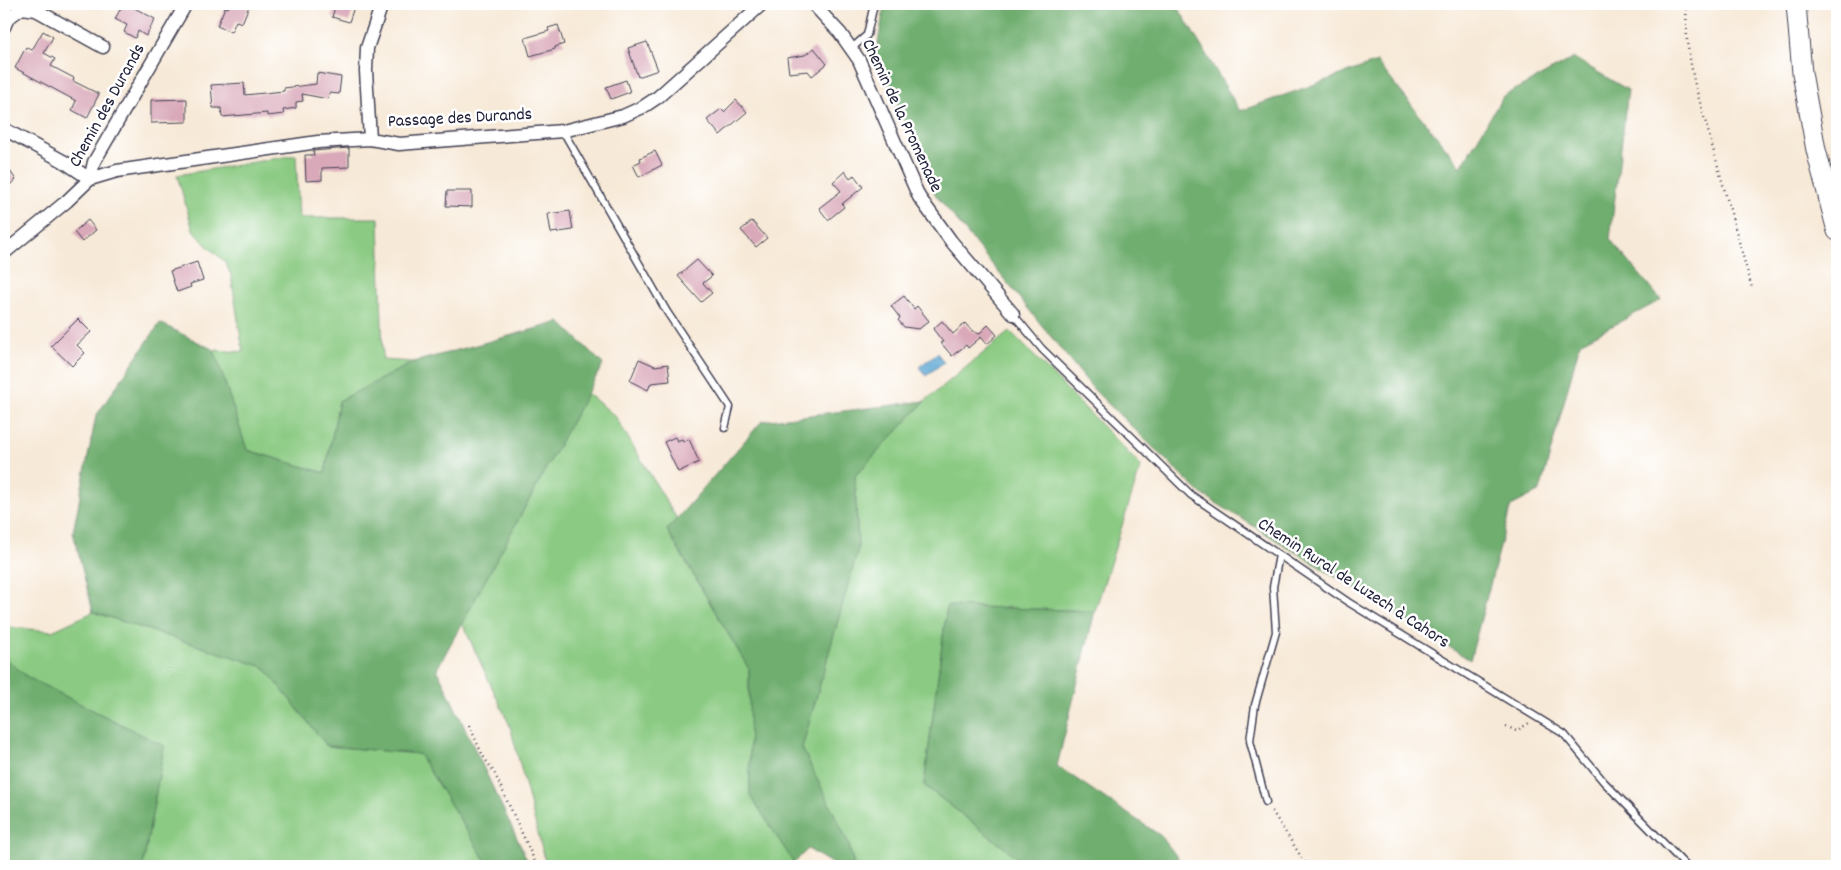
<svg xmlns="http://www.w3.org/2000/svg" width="1841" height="870" font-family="Dekko,sans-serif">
<rect width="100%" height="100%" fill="#fff"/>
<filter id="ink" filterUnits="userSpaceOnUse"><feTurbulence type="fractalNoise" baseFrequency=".02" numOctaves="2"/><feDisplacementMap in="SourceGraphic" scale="10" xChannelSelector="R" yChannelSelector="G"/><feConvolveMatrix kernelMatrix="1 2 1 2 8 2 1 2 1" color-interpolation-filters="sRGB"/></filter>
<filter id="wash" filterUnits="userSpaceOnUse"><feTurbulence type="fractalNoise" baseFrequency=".0096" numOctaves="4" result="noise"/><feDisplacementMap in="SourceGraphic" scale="20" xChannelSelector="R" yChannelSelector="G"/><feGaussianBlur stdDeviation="1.12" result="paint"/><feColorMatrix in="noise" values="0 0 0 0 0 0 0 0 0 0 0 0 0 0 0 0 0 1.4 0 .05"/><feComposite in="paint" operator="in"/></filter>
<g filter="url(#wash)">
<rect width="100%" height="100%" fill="#f7e9d7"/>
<!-- green -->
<g fill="#8aca82" stroke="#56765e">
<path d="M296,155L299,218H379L383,360L414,362L339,401L325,473L247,450L214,350L243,352L231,275L225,262L207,246L193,230L177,175Z"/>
<path d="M1010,331L1141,466L1095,611L947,606L924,785L1024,863L1038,866H854L848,842L802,748L858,549L855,476L925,401Z"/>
<path d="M587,393L615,416L677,519L667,530L749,669L750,788L794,863L793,866H549L545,861L510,726L462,623Z"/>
<path d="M93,612L264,667L327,746L419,754L489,866H143L164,746L29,678L4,658V627L52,631Z"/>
</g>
<!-- forest -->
<g fill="#6fae70" stroke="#486856">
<path d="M885,4H900L901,5L902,4H1176L1240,111L1377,62L1461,167L1503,96L1574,58L1628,90L1610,239L1661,300L1580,343L1540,491L1511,506L1470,660L1200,493L1095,391L935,194L876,53Z"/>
<path d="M560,322L603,364L437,669L530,866H489L419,754L327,746L264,667L93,612L73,532L96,416L160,323L214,350L247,450L325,473L339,401L414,362Z"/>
<path d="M925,401L855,476L858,549L802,748L848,842L854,866H836L808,849L794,863L750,795L749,669L667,530L762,421Z"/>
<path d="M947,606L1095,611L1057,766L1161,836L1184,866H1038L1024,863L924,785Z"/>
<path d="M4,658L29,678L164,746L143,866H4Z"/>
</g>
<!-- water -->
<path fill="#59a4d1" stroke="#3e6386" d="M937,353L944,362L926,376L919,367Z"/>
<g id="blocks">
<!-- building -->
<g fill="#d9a8b9">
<path d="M123,4H127L155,19L146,36L138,31L135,38L124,32L127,25L115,19Z"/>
<path d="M230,4H250L242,23L236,21L231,32L217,26L225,7L228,8Z"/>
<path d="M336,4H355L349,22L332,17Z"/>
<path d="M558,25L564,44L555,47V49L530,56L525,38L549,31L548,28Z"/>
<path d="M43,31L53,37L44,53L55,59L51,66L74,78L73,81L99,94L87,118L72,110L76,101L15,68L26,47L32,50Z"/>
<path d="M647,42L658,70L638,77L628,48Z"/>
<path d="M814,48L827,64L812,76L808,71L789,73L787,58L805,55Z"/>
<path d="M317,73L341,77L339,94L329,93L328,99L302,94L303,101L296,102V108L283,110L284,114L267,116V113L222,117L221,108H213L211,85L244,83L245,95L284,91V88L316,84Z"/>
<path d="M626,80L630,92L611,99L606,87Z"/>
<path d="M187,99V122L151,123V100Z"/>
<path d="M736,100L747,112L720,135L707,120L721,109L724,112Z"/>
<path d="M349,148V167L322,168V180L306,181L305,155H314L313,151Z"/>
<path d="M655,151L662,165L639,177L633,165L641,161L640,158Z"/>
<path d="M4,162L16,180L4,189Z"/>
<path d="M845,171L850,178L854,175L863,187L842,204L844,207L828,220L819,208L841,191L833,182Z"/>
<path d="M447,191H472V207L446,206Z"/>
<path d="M570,211L573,230L551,233L548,214Z"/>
<path d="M88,220L96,230L82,242L74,232Z"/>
<path d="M752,221L767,238L756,247L741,230Z"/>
<path d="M697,260L712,276L703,283L712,293L701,302L678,276Z"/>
<path d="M197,262L203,280L190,284L191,287L177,292L170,271Z"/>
<path d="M904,296L914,309L917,306L929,321L919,329L904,327L898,320L900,318L891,306Z"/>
<path d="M78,319L91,332L77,345L85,353L72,366L51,346Z"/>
<path d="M942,321L953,334L965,323L971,330L979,334L988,325L997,335L987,344L981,337L968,348L966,345L952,356L941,343L943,342L933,329Z"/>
<path d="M639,359L655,366L668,364L670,381L651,383L648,390L630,381Z"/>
<path d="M675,437L677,441L682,439L683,442L689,439L699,462L678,472L664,442Z"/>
</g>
</g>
</g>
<g filter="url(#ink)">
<use href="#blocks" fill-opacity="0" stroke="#424052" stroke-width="1"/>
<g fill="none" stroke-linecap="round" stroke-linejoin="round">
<!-- lane casing -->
<g stroke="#424052" stroke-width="9">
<g id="lane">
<path d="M852,48L867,35L874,4"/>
<path d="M563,131L667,312L730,407L725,428"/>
<path d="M1013,314L1042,349L1191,495L1348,602L1564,734L1604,782L1686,866"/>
<path d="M1266,802L1250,741L1255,705L1276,632L1273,587L1279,555"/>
</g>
</g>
<!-- street casing -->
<g stroke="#424052" stroke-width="15">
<g id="street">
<path d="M813,4L840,33L859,60L919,197L951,241L1013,314"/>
<path d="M4,27L8,18L22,8L36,10L103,47"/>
<path d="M4,129L63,161L90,179L117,171L318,142L370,139L399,144L563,131L623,116L643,107L658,97L762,4"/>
<path d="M370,139L366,71L367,48L382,4"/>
<path d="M4,253L67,201L90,179L94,162L186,4"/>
</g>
</g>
<!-- primary casing -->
<g stroke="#424052" stroke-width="21">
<path id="primary" d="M1796,4L1802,73L1816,150L1837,231"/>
</g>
<!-- path -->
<g stroke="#424052" stroke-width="2.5" stroke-dasharray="1 4" stroke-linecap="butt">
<path d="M1686,4L1687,42L1694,81L1752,288"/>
<path d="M469,725L483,756L494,772L537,866"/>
<path d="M1506,726L1516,731L1529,723"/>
<path d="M1272,811L1307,866"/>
</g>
<!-- lane -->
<use href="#lane" stroke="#fff" stroke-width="6"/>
<!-- street -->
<use href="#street" stroke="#fff" stroke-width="12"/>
<!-- primary -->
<use href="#primary" stroke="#fff" stroke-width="19"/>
</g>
</g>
<g text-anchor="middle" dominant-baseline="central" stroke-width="5" stroke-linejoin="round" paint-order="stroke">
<!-- street labels -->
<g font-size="18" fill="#22223b" stroke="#fff">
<text transform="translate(108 106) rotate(-61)">Chemin des Durands</text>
<text transform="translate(901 116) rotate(65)">Chemin de la Promenade</text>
<text transform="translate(460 119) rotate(-3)">Passage des Durands</text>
<text transform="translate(1353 584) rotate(33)">Chemin Rural de Luzech à Cahors</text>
</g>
</g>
<!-- margin -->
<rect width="1841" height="870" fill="none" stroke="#fff" stroke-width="20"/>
</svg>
